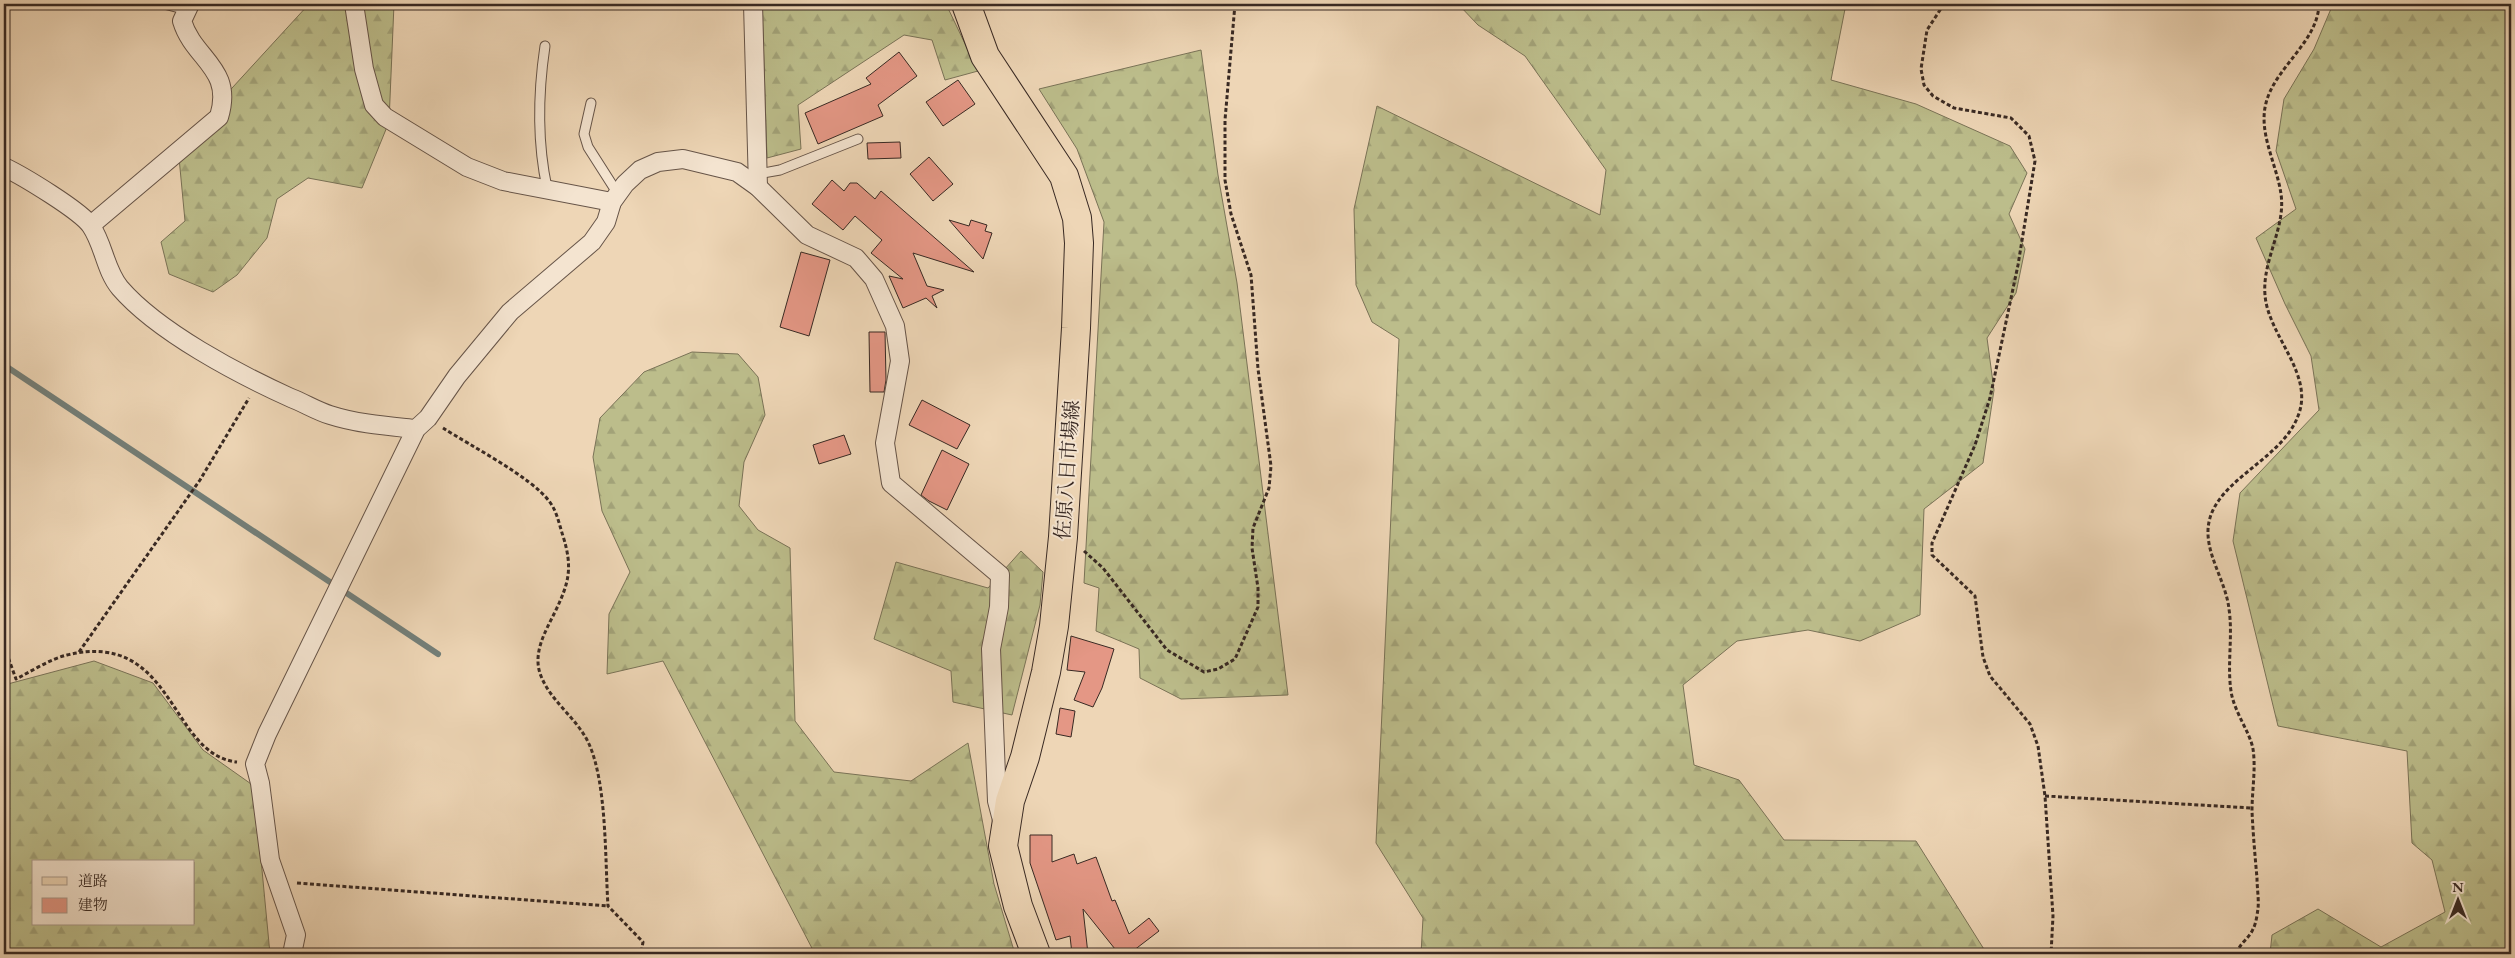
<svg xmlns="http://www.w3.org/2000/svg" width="2515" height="958" font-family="'EB Garamond','Noto Serif JP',serif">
<defs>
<pattern id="forest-firs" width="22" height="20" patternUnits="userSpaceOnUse" patternTransform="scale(1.25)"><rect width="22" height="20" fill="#bcbd8b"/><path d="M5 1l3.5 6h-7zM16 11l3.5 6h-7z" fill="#a2a278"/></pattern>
</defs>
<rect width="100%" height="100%" fill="#eed6b6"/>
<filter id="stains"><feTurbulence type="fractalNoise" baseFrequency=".004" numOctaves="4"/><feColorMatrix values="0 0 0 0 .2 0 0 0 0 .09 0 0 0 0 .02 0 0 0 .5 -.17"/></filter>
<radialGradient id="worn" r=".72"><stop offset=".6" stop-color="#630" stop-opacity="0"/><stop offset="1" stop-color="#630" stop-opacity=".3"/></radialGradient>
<!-- forest -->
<g fill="url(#forest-firs)" stroke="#7a7357" fill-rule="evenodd">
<path d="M309,4H394L389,122L362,188L308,178L277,199L267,238L237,275L213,292L169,274L161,242L185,221L178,147Z"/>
<path d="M762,4H946L978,71L945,80L932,40L904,35L798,105L801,149L767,158Z"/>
<path d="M1458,4H1846L1831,80L1916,104L2010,146L2027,173L2009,214L2025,249L2016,293L1987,338L1994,390L1983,463L1924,509L1920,615L1860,641L1808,630L1737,641L1683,685L1694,765L1739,780L1784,840L1916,841L1987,954H1421L1423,918L1376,843L1399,339L1372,322L1356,285L1354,209L1377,106L1600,215L1606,170L1525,56L1478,25Z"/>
<path d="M2333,4H2511V954H2270L2272,935L2318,909L2381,947L2445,912L2432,860L2412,843L2407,751L2278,726L2233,541L2240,493L2319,410L2311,356L2285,304L2256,238L2296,209L2276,151L2284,99L2314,49Z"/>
<path d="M1201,50L1218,175L1237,283L1288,695L1181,699L1140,678L1139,649L1096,631L1099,588L1084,583L1104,222L1077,149L1039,89Z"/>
<path d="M692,352L738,354L758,377L765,415L744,462L739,506L758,530L790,548L795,721L834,772L911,781L968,743L994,884L1015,954H815L663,661L607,674L609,614L630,572L602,511L593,457L600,418L644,372Z"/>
<path d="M1021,551L1043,572L1040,605L1012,715L953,702L951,671L874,639L896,562L988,588Z"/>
<path d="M94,661L153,683L203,750L254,786L270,954H4V685ZM34,862H194V924H34Z"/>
</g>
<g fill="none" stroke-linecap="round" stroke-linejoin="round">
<!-- stream -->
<path stroke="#737f79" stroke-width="6" d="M4,365L438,654"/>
</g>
<!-- building -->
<g fill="#e49785" stroke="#382923">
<path d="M899,52L917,76L878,105L883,116L818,144L805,113L871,84L866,78Z"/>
<path d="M958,80L975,104L943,126L926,102Z"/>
<path d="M900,142L901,158L868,159L867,143Z"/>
<path d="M929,157L953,184L933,201L910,174Z"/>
<path d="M832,180L844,191L850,183H857L875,199L881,191L974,272L913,253L927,286L944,290L932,296L937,308L926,298L903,308L889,276L903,279L871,253L882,240L855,216L843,230L812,204Z"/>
<path d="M949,220L969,226L971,220L987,225L985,231L992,233L983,259Z"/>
<path d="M801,252L830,260L809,336L780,327Z"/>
<path d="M869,332H885L886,380L884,392H870Z"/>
<path d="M922,400L970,425L957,449L909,425Z"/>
<path d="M844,435L851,454L819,464L813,445Z"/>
<path d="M942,450L969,464L947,510L929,501L921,495Z"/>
<path d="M1071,636L1114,649L1102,688L1093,707L1074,700L1085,672L1067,670Z"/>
<path d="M1060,708L1075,711L1071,737L1056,734Z"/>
<path d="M1030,835H1052V862L1074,854L1077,864L1096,857L1112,901L1115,900L1129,934L1149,918L1159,931L1129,954H1119L1083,909L1088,954H1072L1070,936L1056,940L1030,863Z"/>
</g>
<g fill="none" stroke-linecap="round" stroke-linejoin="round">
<!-- lane casing -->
<g stroke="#665448" stroke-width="11">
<g id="lane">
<path d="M164,4L187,10"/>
<path d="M545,46C538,93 537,141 547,188"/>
<path d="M591,103L584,134L588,147L618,194"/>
<path d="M758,174L780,170L858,139"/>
</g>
</g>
<!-- street casing -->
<g stroke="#665448" stroke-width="20">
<g id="street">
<path d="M354,4L364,69L374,105L385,117L467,167L503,181L612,202"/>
<path d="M753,4L758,187"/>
<path d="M4,167C23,176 81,211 91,226C104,245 105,270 120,288C158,332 238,374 291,398C304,403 317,411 330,415C358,424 387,426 416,429"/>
<path d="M91,225L219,117C234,68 194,60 182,21L190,4"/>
<path d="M292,954L296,935L270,860L260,783L255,764L267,734L416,429L428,418L457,376L510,312L592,242L606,222L612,202L625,184L640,170L658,162L683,159L737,172L758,187L807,235L856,258L874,279L895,326L900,361L885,443L891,483L1000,575L999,607L991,649L997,801L1002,820"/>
</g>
</g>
<!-- primary casing -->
<g stroke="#382923" stroke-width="30">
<path id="primary" d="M966,4L985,56L1064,176L1077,218L1079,243L1076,328L1063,537L1054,626L1046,672L1025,757L1010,801L1003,846L1018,906L1036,954"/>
</g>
<!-- path -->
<g stroke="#382923" stroke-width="3" stroke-dasharray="4 2.5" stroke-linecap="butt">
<path d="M1944,4L1927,30L1921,69L1924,85L1933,96L1954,108L2011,118L2029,136L2035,161L2018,265L1990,398L1975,445L1932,543V555L1975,596L1983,657L1990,676L2030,724L2038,746L2045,796L2053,916L2051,954"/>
<path d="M443,428C471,446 531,477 549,501C557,511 559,524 563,536C573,568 569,583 555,612C545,632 532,654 541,676C551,702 578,719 589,744C607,784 605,860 608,906L643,942L641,954"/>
<path d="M1084,551L1103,568L1167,650L1204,672L1218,669L1235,659L1258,607V588L1252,548L1253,528L1269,488L1271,466L1258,369L1251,275L1231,214L1225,180V120L1235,4"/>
<path d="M4,646L16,679C32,671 50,659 67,655C175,629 169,755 237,762"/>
<path d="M79,652L200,480L249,398"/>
<path d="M2045,796L2252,808"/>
<path d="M297,883L608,906"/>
<path d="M2237,954C2239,943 2249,939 2253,929C2256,924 2257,915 2258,909C2259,899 2257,888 2257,878C2255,856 2253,833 2252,811C2252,790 2256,769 2253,749C2250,732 2234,712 2231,691C2227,664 2233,636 2229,609C2226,582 2207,557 2208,530C2210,481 2281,462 2298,416C2315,374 2268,336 2265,295C2262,260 2286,228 2281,194C2277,165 2258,133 2266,103C2275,67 2318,42 2319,4"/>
</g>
<!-- lane -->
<use href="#lane" stroke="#f4e4d0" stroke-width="9"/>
<!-- street -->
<use href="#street" stroke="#f4e4d0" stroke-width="18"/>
<!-- primary -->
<use href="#primary" stroke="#eed6b6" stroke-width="28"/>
</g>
<g text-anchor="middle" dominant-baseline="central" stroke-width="4" stroke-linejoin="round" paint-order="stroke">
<!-- street labels -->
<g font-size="20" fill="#382923" stroke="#f4e4d0">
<text transform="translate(1067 470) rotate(-86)">佐原八日市場線</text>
</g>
</g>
<!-- margin -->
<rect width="2515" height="958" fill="none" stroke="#eed6b6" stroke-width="20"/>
<rect x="5" y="5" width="2505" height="948" fill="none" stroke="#382923" stroke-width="2.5"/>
<rect x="10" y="10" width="2495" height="938" fill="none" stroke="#382923"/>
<!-- legend -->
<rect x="32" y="860" width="162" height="65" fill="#f4e4d0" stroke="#a9998b"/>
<rect x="42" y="877" width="25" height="8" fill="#eed6b6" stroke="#a9998b"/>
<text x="78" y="886" font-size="15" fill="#382923">道路</text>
<rect x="42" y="898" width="25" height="15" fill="#e49785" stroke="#a9998b"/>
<text x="78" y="910" font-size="15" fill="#382923">建物</text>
<!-- north arrow -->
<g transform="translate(2458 900)" stroke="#f4e4d0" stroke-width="4" paint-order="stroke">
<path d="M0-4L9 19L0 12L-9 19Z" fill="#382923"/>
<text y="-8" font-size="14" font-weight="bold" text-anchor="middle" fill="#382923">N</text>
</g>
<rect width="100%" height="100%" filter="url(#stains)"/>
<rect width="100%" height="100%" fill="url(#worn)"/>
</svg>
